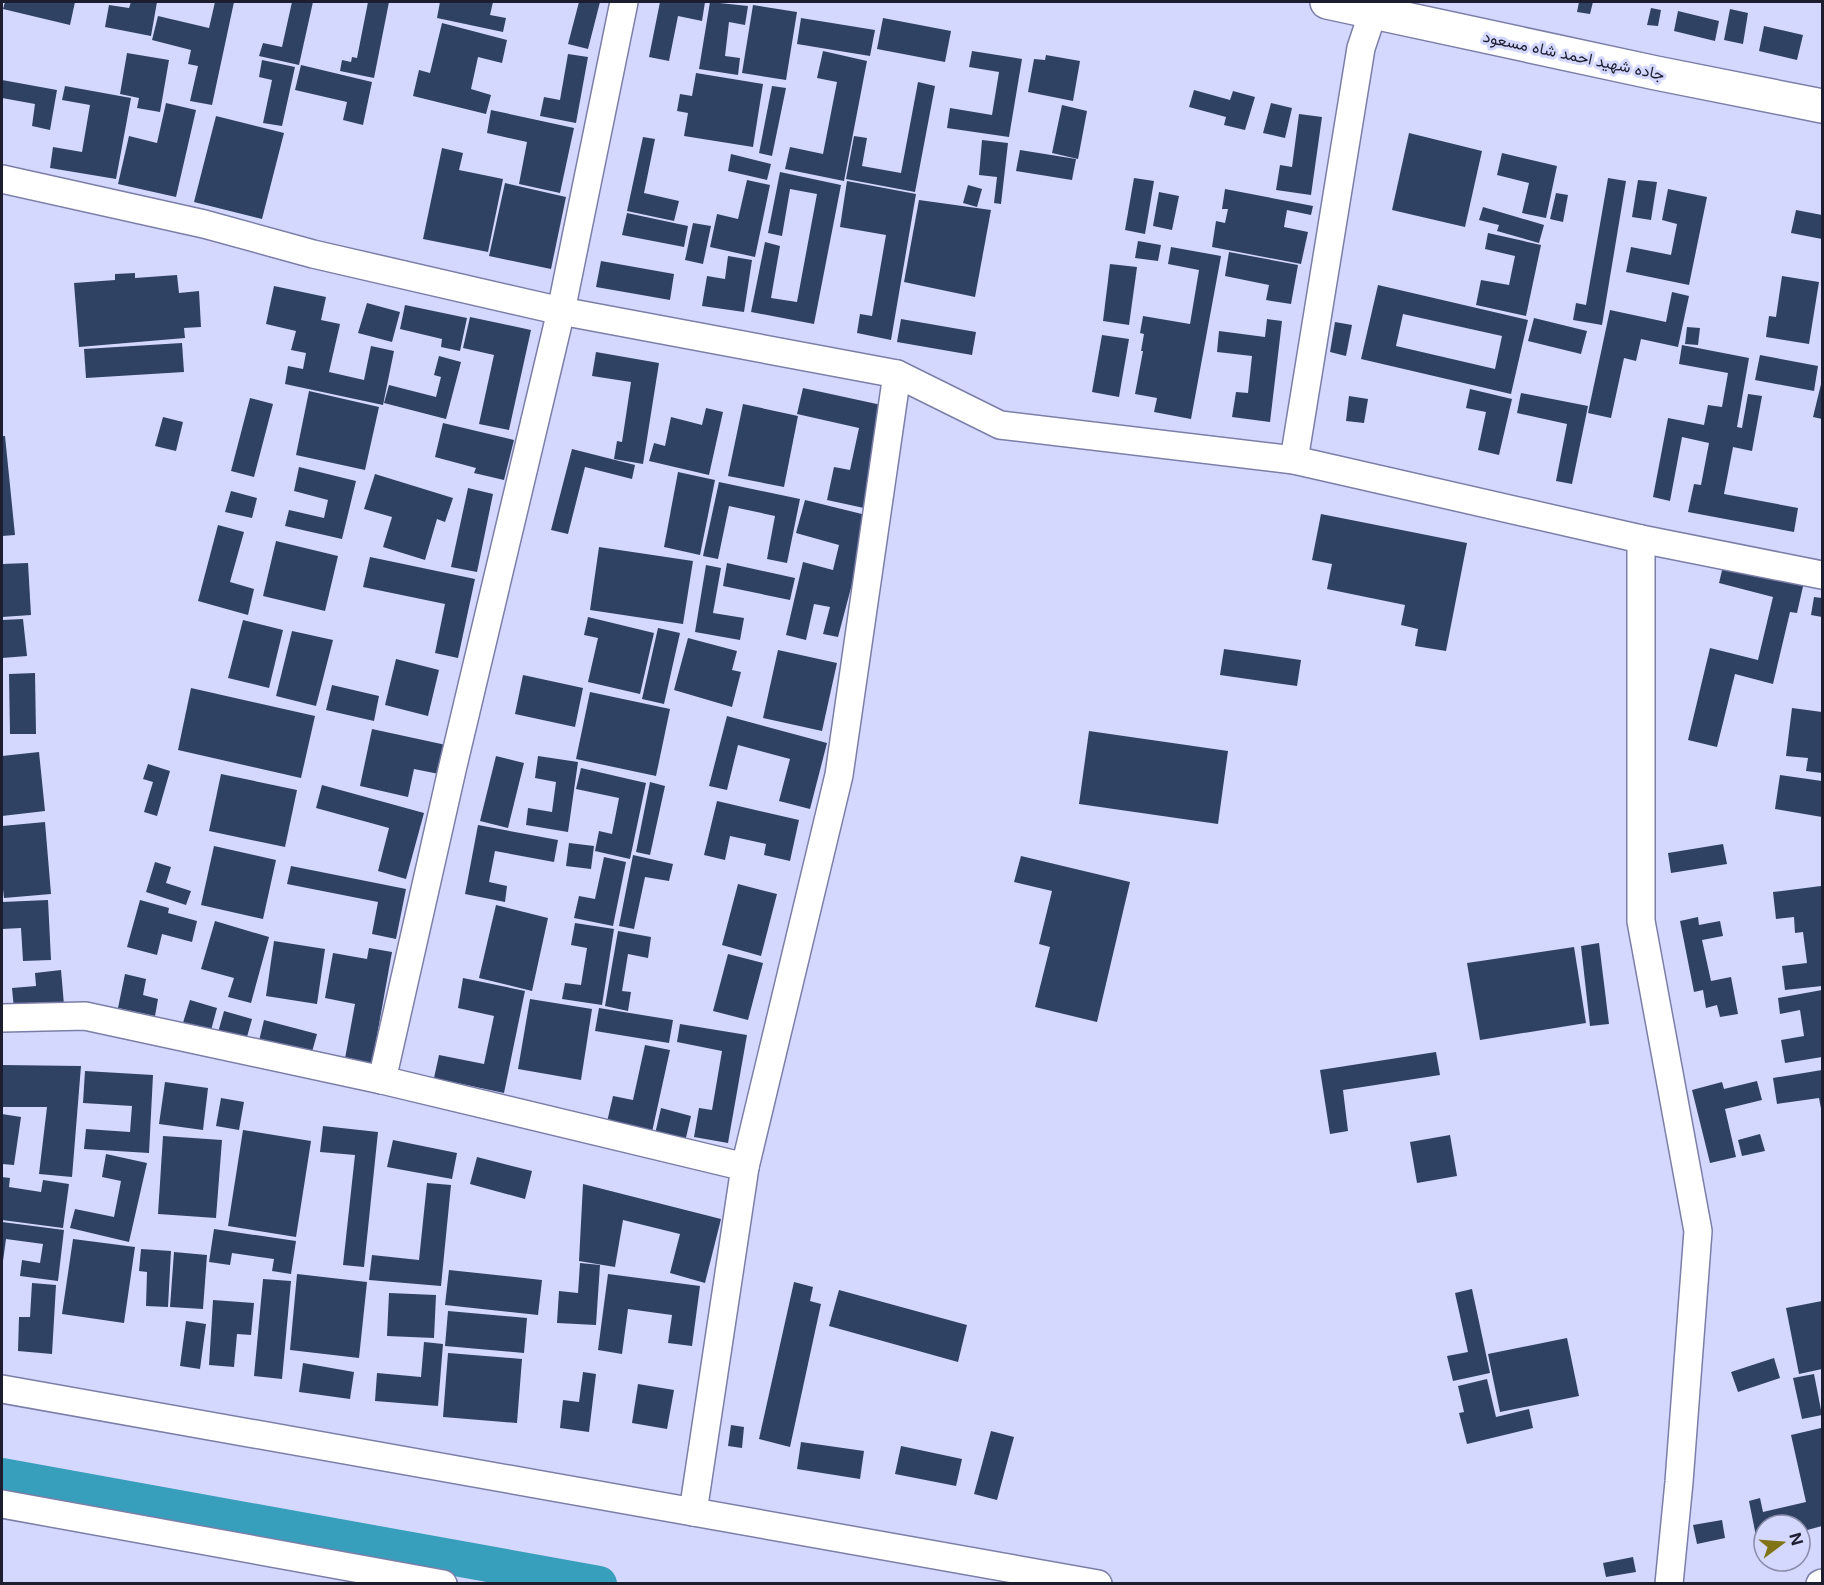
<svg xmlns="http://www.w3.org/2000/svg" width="1824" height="1585" font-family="Inter,Vazirmatn,sans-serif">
<rect width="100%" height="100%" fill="#d5d8fe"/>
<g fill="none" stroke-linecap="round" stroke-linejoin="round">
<!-- canal -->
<path stroke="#379ebc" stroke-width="36" d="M2,1476L599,1584"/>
</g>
<!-- building -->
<g fill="#2f4264" fill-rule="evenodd">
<path d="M5,2H75L70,25L3,9Z"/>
<path d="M131,2H157L151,36L105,27L109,5L129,8Z"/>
<path d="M215,2H234L212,105L190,101L198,66L188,64L191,50L152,40L158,16L209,28Z"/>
<path d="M292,2H313L299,65L259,56L263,43L282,47Z"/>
<path d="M368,2H389L374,78L340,71L342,60L351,62L352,57L357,58Z"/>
<path d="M440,2H493L490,15L506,18L503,32L437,18Z"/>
<path d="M579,2H600L588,49L568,44Z"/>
<path d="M660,2H705L702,21L678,16L669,61L649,57Z"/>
<path d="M710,2L748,6L745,25L729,22L725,56L740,58L738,75L699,69Z"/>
<path d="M1579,2H1593L1590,14L1577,12Z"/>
<path d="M753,5L797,12L786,80L742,73Z"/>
<path d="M1651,8L1661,10L1658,26L1647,25Z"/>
<path d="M1730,9L1748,13L1743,44L1724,40Z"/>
<path d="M1678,11L1719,21L1715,41L1674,31Z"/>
<path d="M801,18L875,30L870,56L797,44Z"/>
<path d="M883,18L951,31L945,62L877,49Z"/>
<path d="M442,23L507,40L502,63L478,57L471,89L491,95L486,114L413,96L419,70L430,73Z"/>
<path d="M1764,26L1803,35L1797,60L1759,51Z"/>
<path d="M823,51L867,61L844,181L785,169L790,147L823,154L837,82L817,78Z"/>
<path d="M972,51L1022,59L1009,137L947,128L950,108L992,115L999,72L969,67Z"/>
<path d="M127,53L169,60L160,112L137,108L139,98L120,94Z"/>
<path d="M568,54L588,57L576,123L540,116L544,97L560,100Z"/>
<path d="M1046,55L1080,61L1073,101L1028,92L1034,59L1045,60Z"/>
<path d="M262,60L295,67L282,126L263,123L272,80L259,77Z"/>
<path d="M301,65L372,82L363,125L343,120L347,102L295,90Z"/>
<path d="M696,73L763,84L753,147L684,136L688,113L677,111L680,94L692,96Z"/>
<path d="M2,80L57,90L50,130L32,126L35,104L2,98Z"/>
<path d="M918,82L935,86L915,192L846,179L854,136L867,138L862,166L901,173Z"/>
<path d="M65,86L131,98L116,179L50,168L53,147L82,152L90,105L62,100Z"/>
<path d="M772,86L786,88L772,156L759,153Z"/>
<path d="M1194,90L1230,100L1233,91L1255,97L1245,130L1224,125L1226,117L1189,107Z"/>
<path d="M166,103L196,110L176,197L118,184L129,136L157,143Z"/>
<path d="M1271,103L1292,108L1285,138L1263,133Z"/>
<path d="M1062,105L1087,111L1078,159L1052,153Z"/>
<path d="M491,110L574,128L560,193L519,184L527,142L487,133Z"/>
<path d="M1299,114L1322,117L1311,195L1276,190L1280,165L1292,167Z"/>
<path d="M216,116L284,133L262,219L194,202Z"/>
<path d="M1409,133L1482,151L1465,227L1392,210Z"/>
<path d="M643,137L655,139L644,193L679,201L674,221L627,211Z"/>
<path d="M982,140L1008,143L1001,204L994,203L997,177L979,175Z"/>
<path d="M442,148L463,153L459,170L503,179L488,252L423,239Z"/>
<path d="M1020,150L1076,159L1072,180L1016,171Z"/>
<path d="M1502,153L1557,166L1546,218L1522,213L1529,183L1497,175Z"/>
<path d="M731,154L771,164L767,180L728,171Z"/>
<path d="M780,172L841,185L814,324L751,312L765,242L780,246L771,298L797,302L817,194L790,189L782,236L768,233Z"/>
<path d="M1134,178L1154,181L1145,234L1125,230Z"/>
<path d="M1608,178L1626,181L1602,325L1573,320L1576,303L1586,305Z"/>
<path d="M747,180L770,185L755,257L710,247L717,214L738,219Z"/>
<path d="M1638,180L1657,182L1651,220L1632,217Z"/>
<path d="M847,181L916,194L891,340L857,333L860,314L872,316L886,235L840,227Z"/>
<path d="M505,183L566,197L551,269L489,256Z"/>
<path d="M968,185L982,189L977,207L963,203Z"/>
<path d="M1225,189L1313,206L1311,215L1287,210L1284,227L1308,232L1301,264L1212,247L1216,221L1225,223L1228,209H1222Z"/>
<path d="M1668,189L1707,197L1689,285L1626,272L1631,247L1671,255L1677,224L1662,220Z"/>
<path d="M1159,192L1179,196L1172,230L1153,226Z"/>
<path d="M1556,193L1568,195L1563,222L1550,219Z"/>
<path d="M919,200L991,210L975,297L904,282Z"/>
<path d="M1483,207L1544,225L1539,243L1497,231L1499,225L1479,220Z"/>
<path d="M1796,210L1822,215V239L1791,233Z"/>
<path d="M627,213L688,226L684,247L622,235Z"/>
<path d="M693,223L711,226L703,264L685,260Z"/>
<path d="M1488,233L1541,245L1526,316L1476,305L1481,280L1509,285L1515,256L1485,249Z"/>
<path d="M1138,241L1161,245L1158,261L1135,258Z"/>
<path d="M1171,247L1221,256L1191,419L1154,412L1157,398L1135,394L1143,351H1141L1144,334L1140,333L1143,316L1190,324L1199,270L1168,264Z"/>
<path d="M1229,252L1298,265L1291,304L1266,300L1269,285L1225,276Z"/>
<path d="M728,256L752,260L744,312L702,306L707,276L725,279Z"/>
<path d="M601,261L674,274L670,300L596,287Z"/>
<path d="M1110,264L1137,267L1129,325L1103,321Z"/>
<path d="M135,273V278L177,275L179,293L199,291L201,327L184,328L185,338L79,347L74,283L115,280V274Z"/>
<path d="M1782,276L1819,282L1809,344L1766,337L1769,316L1776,317Z"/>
<path d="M1378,285L1528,320L1511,394L1361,359ZM1403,314L1502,336L1495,369L1396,346Z"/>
<path d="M274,286L326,297L321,320L340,324L329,372L364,380L371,346L394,351L383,405L285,384L288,366L303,369L306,353L291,350L296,331L266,324Z"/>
<path d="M1672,292L1689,296L1678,347L1641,339L1636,361L1624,358L1611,418L1588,413L1610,310L1666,322Z"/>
<path d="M367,303L400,312L392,342L358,333Z"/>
<path d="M405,305L467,318L460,351L441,347L442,339L400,329Z"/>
<path d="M470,317L531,330L509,430L479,424L494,355L463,348Z"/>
<path d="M1534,318L1587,331L1581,354L1528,341Z"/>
<path d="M901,319L976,332L972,355L897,342Z"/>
<path d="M1267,319L1282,321L1270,422L1232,417L1236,392L1248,393L1252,356L1217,352L1219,331L1265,337Z"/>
<path d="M1335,322L1352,325L1346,356L1330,352Z"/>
<path d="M1687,327L1700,328L1698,345L1685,344Z"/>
<path d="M1102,335L1129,339L1119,397L1092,392Z"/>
<path d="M182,343L184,372L86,378L84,349Z"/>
<path d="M1682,345L1749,358L1737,427L1742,428L1748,394L1762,396L1752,451L1733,447L1724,494L1798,508L1794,532L1688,512L1694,484L1701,485L1709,443L1682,437L1670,501L1653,497L1668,418L1704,425L1708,405L1722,407L1728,373L1679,364Z"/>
<path d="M596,352L659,363L643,464L614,459L617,441L622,442L631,382L592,376Z"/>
<path d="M1760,355L1818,366L1814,391L1755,380Z"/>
<path d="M439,356L461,362L446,419L384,403L389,385L436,397L441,377L434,375Z"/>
<path d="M1822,380V419L1813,417Z"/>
<path d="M803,388L886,406L864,508L827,500L834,467L850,470L859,428L797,414Z"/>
<path d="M1470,389L1512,399L1499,455L1478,450L1486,412L1466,408Z"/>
<path d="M309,391L379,407L365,470L296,455Z"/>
<path d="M1521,393L1588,406L1572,484L1556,481L1567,424L1517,413Z"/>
<path d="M1349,396L1368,399L1364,423L1346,421Z"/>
<path d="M250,398L273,404L254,477L231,471Z"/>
<path d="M743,404L798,416L784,487L728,476Z"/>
<path d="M706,408L723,412L709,475L649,461L654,443L665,446L671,417L702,425Z"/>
<path d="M163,417L183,422L176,451L155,446Z"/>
<path d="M443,423L514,440L504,480L474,473L476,468L435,457Z"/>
<path d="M2,436H5L15,535L2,536Z"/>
<path d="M572,449L635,465L632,479L585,467L568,534L551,530Z"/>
<path d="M299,467L356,481L342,539L285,526L289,510L324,518L328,500L294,491Z"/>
<path d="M678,472L715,480L700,555L664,547Z"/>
<path d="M375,474L453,498L445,522L437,519L425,560L383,547L392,517L364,509Z"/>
<path d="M719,482L800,499L787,563L767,559L775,516L729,506L718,559L703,556Z"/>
<path d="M468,488L493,494L477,572L451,567Z"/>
<path d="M231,491L257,498L252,518L225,512Z"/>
<path d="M805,500L870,516L838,637L823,634L830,607L814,604L806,640L786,635L803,562L833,570L839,545L796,533Z"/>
<path d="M1321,514L1467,543L1446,651L1415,646L1418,629L1401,625L1405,605L1327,589L1332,564L1312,560Z"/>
<path d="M218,525L244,532L230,582L254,589L248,615L198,601Z"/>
<path d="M276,541L338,556L325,611L263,596Z"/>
<path d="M599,547L693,561L683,624L590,610Z"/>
<path d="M370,557L475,579L458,658L435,653L445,604L363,587Z"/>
<path d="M1724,562L1804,582L1797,613L1790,612L1773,684L1735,674L1717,747L1688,740L1710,648L1758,660L1773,597L1719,583Z"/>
<path d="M28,563L31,615L2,617V564Z"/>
<path d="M727,563L795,578L790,600L723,586Z"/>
<path d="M706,565L721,568L713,613L744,618L740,640L695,632Z"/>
<path d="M1814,597L1822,598V617L1811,615Z"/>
<path d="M588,617L654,633L640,694L588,682L598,638L584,635Z"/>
<path d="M23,619L27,656L2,658V620Z"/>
<path d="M243,620L283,630L269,688L228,678Z"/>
<path d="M658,628L680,633L664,704L642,699Z"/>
<path d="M292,631L333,640L316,706L276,696Z"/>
<path d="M688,638L737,651L732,670L741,672L732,707L674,690Z"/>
<path d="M1224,649L1301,660L1297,686L1220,675Z"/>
<path d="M778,650L837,663L822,731L763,718Z"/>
<path d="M396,659L439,670L428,716L385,705Z"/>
<path d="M35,673L36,734H10L9,674Z"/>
<path d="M523,675L583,688L575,727L515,714Z"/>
<path d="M332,685L379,696L374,721L326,710Z"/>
<path d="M191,688L315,716L301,778L178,750Z"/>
<path d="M590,692L670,709L656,776L576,759Z"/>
<path d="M1792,708L1822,712V773L1806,771L1808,758L1786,756Z"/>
<path d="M727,716L827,743L810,809L779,801L790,759L738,745L727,790L709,786Z"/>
<path d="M372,729L446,745L439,774L414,769L408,797L360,786Z"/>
<path d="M1089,731L1228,751L1218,824L1079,804Z"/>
<path d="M39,752L45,811L2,816V756Z"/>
<path d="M496,756L524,763L508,828L480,821Z"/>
<path d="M538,756L578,762L568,832L526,825L528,808L552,812L556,782L535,778Z"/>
<path d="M148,764L170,771L157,816L144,812L153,782L143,779Z"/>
<path d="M581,768L646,783L630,859L595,851L599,831L612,834L619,798L576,789Z"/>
<path d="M221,774L297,790L285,847L209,831Z"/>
<path d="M1780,775L1822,781V817L1775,809Z"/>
<path d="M650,782L665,786L650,855L636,852Z"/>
<path d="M322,785L424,813L406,879L378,871L389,828L316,808Z"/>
<path d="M717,801L799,820L790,861L764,855L766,844L730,836L725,860L704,855Z"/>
<path d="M45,822L51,894L4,898L2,881V826Z"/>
<path d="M478,825L558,840L554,862L495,851L489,882L507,886L505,902L465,894Z"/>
<path d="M569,843L594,846L591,869L566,866Z"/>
<path d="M1723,844L1727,864L1671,873L1668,853Z"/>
<path d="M214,846L276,860L263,919L201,905Z"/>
<path d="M633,855L673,864L669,881L645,877L634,929L619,926Z"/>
<path d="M1021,856L1130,882L1097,1022L1035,1007L1050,947L1039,944L1052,891L1014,882Z"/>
<path d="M604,857L626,862L613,926L574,918L579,896L595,899Z"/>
<path d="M155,862L171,867L166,883L191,891L186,905L146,892Z"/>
<path d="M291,866L406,889L396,939L372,934L378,902L287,884Z"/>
<path d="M738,884L777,894L761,956L722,945Z"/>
<path d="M1821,886L1822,986L1785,990L1782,966L1807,963L1803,932L1795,933L1794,917L1776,919L1773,892Z"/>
<path d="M48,900L51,960L23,961L21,928L2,929V902Z"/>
<path d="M140,900L169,908L168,913L197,921L192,942L162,934L157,955L127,947Z"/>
<path d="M496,905L548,918L532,991L479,978Z"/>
<path d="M1698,917L1699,925L1720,921L1723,936L1702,940L1711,981L1731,977L1738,1014L1720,1017L1717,1005L1706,1008L1703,990L1694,992L1680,921Z"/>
<path d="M215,921L269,937L251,1003L228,997L234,978L201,969Z"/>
<path d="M575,923L614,929L602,1005L562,999L565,983L581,985L587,948L571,945Z"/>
<path d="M618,931L651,937L648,958L628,954L622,991L631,992L628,1011L605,1006Z"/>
<path d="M274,941L325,949L317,1004L266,996Z"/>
<path d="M1599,943L1609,1024L1590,1026L1581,946Z"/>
<path d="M1574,947L1586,1023L1480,1040L1467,963Z"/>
<path d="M369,948L392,952L371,1069L344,1064L355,1004L325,998L333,953L367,959Z"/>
<path d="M728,954L763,963L748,1020L713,1011Z"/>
<path d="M61,970L64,1005L14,1009L12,988L36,986L35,973Z"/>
<path d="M125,974L146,979L143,995L158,999L155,1016L118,1008Z"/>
<path d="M463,978L525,991L504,1093L434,1078L439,1055L484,1064L494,1016L458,1008Z"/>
<path d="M1822,990V1057L1785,1063L1781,1040L1804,1036L1800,1010L1780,1014L1778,998Z"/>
<path d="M530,999L592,1009L581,1080L518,1069Z"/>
<path d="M190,1000L217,1008L210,1034L182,1026Z"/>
<path d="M599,1008L673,1020L669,1043L595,1031Z"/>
<path d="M224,1011L252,1019L245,1044L217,1036Z"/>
<path d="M264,1020L317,1034L310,1059L258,1045Z"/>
<path d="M680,1024L747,1035L728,1143L694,1137L699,1108L712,1110L722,1051L677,1042Z"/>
<path d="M645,1045L670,1050L652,1132L607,1122L613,1096L633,1100Z"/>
<path d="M1436,1052L1440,1075L1343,1090L1348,1131L1330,1134L1320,1070Z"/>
<path d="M2,1065L81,1066L72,1177L39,1174L47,1107H2Z"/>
<path d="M1822,1070V1114L1819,1098L1777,1104L1773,1078Z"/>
<path d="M85,1071L153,1075L149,1153L84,1149L86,1129L130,1132L132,1106L83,1103Z"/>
<path d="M1757,1081L1762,1100L1725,1109L1736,1157L1710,1163L1692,1090L1722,1082L1724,1089Z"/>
<path d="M165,1082L208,1088L203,1130L159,1124Z"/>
<path d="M221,1098L244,1102L239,1130L216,1126Z"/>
<path d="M661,1108L691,1116L685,1142L655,1134Z"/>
<path d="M2,1114L21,1117L14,1165L2,1164Z"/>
<path d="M323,1126L378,1132L364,1267L343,1265L355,1155L320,1152Z"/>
<path d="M243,1130L311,1141L296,1237L228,1226Z"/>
<path d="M1760,1134L1765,1151L1742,1156L1738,1140Z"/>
<path d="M1450,1135L1457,1176L1417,1183L1410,1142Z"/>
<path d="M163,1136L222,1140L216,1218L158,1214Z"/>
<path d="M393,1140L457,1153L452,1179L387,1167Z"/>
<path d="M106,1154L147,1163L129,1242L70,1228L75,1209L114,1217L121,1181L102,1177Z"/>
<path d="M477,1157L532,1171L525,1199L470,1184Z"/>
<path d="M2,1177L10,1178L9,1187L41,1192L43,1180L69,1184L63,1228L2,1220Z"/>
<path d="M427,1183L451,1185L441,1286L369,1280L372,1255L419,1260Z"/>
<path d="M583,1184L721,1219L705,1283L670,1273L680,1234L623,1220L615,1267L579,1261Z"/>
<path d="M2,1222L64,1230L58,1281L20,1276L22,1260L40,1263L43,1244L6,1239L3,1261H2Z"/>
<path d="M214,1229L296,1241L291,1274L272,1271L274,1259L232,1253L230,1265L209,1262Z"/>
<path d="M73,1239L135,1247L124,1323L62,1314Z"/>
<path d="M141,1249L171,1251L168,1307L146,1306L147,1272L139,1271Z"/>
<path d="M174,1252L207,1255L203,1309L170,1307Z"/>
<path d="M580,1263L600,1265L596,1325L557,1323L559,1291L578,1293Z"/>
<path d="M449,1270L542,1280L538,1315L445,1305Z"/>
<path d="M297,1274L367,1282L359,1358L290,1350Z"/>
<path d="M608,1274L700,1286L692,1346L668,1343L672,1315L628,1309L622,1354L598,1350Z"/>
<path d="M263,1279L291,1281L282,1379L254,1376Z"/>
<path d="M794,1282L813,1287L810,1301L821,1304L790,1447L759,1439Z"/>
<path d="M32,1283L56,1285L52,1354L18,1351L19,1317H30Z"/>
<path d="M1472,1289L1490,1373L1453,1381L1447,1356L1468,1352L1455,1293Z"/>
<path d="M839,1290L967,1325L958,1362L829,1326Z"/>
<path d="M389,1293L436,1295L434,1338L387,1336Z"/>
<path d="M213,1300L254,1303L251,1335L237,1334L234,1367L209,1365Z"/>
<path d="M1822,1301V1369L1799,1374L1786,1308Z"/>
<path d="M448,1311L527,1318L524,1353L445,1346Z"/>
<path d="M186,1321L206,1324L200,1369L180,1366Z"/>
<path d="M1567,1338L1579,1396L1500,1412L1488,1354Z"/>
<path d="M424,1342L443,1344L438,1406L375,1401L377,1373L421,1377Z"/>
<path d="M448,1353L522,1359L517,1423L443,1417Z"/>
<path d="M1774,1358L1780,1378L1738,1392L1731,1372Z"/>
<path d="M303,1363L354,1372L350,1399L299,1392Z"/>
<path d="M583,1372L596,1374L589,1432L560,1428L563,1400L579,1402Z"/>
<path d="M1814,1374L1822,1415L1802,1419L1793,1378Z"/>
<path d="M1487,1379L1496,1417L1529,1409L1533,1428L1467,1444L1459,1413L1464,1412L1458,1386Z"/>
<path d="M638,1384L674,1390L667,1429L632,1423Z"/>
<path d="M731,1425L744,1427L742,1448L728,1446Z"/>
<path d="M1821,1428L1822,1435V1526L1800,1532V1525H1764V1540L1757,1541L1749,1501L1760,1498L1763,1512L1806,1502L1791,1435Z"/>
<path d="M991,1431L1014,1437L997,1500L974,1494Z"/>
<path d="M801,1442L864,1451L860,1479L797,1469Z"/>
<path d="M901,1446L962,1459L956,1486L895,1474Z"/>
<path d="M1722,1520L1725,1538L1697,1544L1693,1525Z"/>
<path d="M1633,1557L1636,1572L1606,1577L1603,1563Z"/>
</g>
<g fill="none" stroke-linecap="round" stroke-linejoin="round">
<!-- minor casing -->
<g stroke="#7b7ea8" stroke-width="30">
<g id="minor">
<path d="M2,179L204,224L313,254L561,311L897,374L1000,425L1294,460L1641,539L1822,575"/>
<path d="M1294,460L1361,48L1373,12L1375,2"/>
<path d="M1641,539V921L1698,1231L1679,1482L1669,1584"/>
<path d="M2,1018L85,1016L382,1080L745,1167"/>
<path d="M382,1080L452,770L561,311L624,2"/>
<path d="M2,1389L1098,1584"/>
<path d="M2,1504L443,1584"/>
<path d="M693,1512L745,1167L839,775L897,374"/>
<path d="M1820,1584L1822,1583"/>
</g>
</g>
<!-- secondary casing -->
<g stroke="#7b7ea8" stroke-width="36">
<path id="secondary" d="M1327,2L1656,73L1822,106"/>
</g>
<!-- minor -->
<use href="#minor" stroke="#fff" stroke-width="27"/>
<!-- secondary -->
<use href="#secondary" stroke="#fff" stroke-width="33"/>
</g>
<g text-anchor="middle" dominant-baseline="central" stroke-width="6" stroke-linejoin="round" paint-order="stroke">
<!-- street labels -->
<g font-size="16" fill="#1c1d2e" stroke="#d5d8fe">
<text transform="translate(1574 55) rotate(12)">جاده شهيد احمد شاه مسعود</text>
</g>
</g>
<!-- border -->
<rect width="1824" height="1585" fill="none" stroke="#1c1d2e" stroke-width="6"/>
<!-- north arrow -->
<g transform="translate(1782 1543) rotate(74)"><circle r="28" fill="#d5d8fe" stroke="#8b8dab" stroke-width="1.5"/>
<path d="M0-4.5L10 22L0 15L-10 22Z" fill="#807416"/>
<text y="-9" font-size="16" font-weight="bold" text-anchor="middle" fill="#1c1d2e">N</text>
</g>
</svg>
